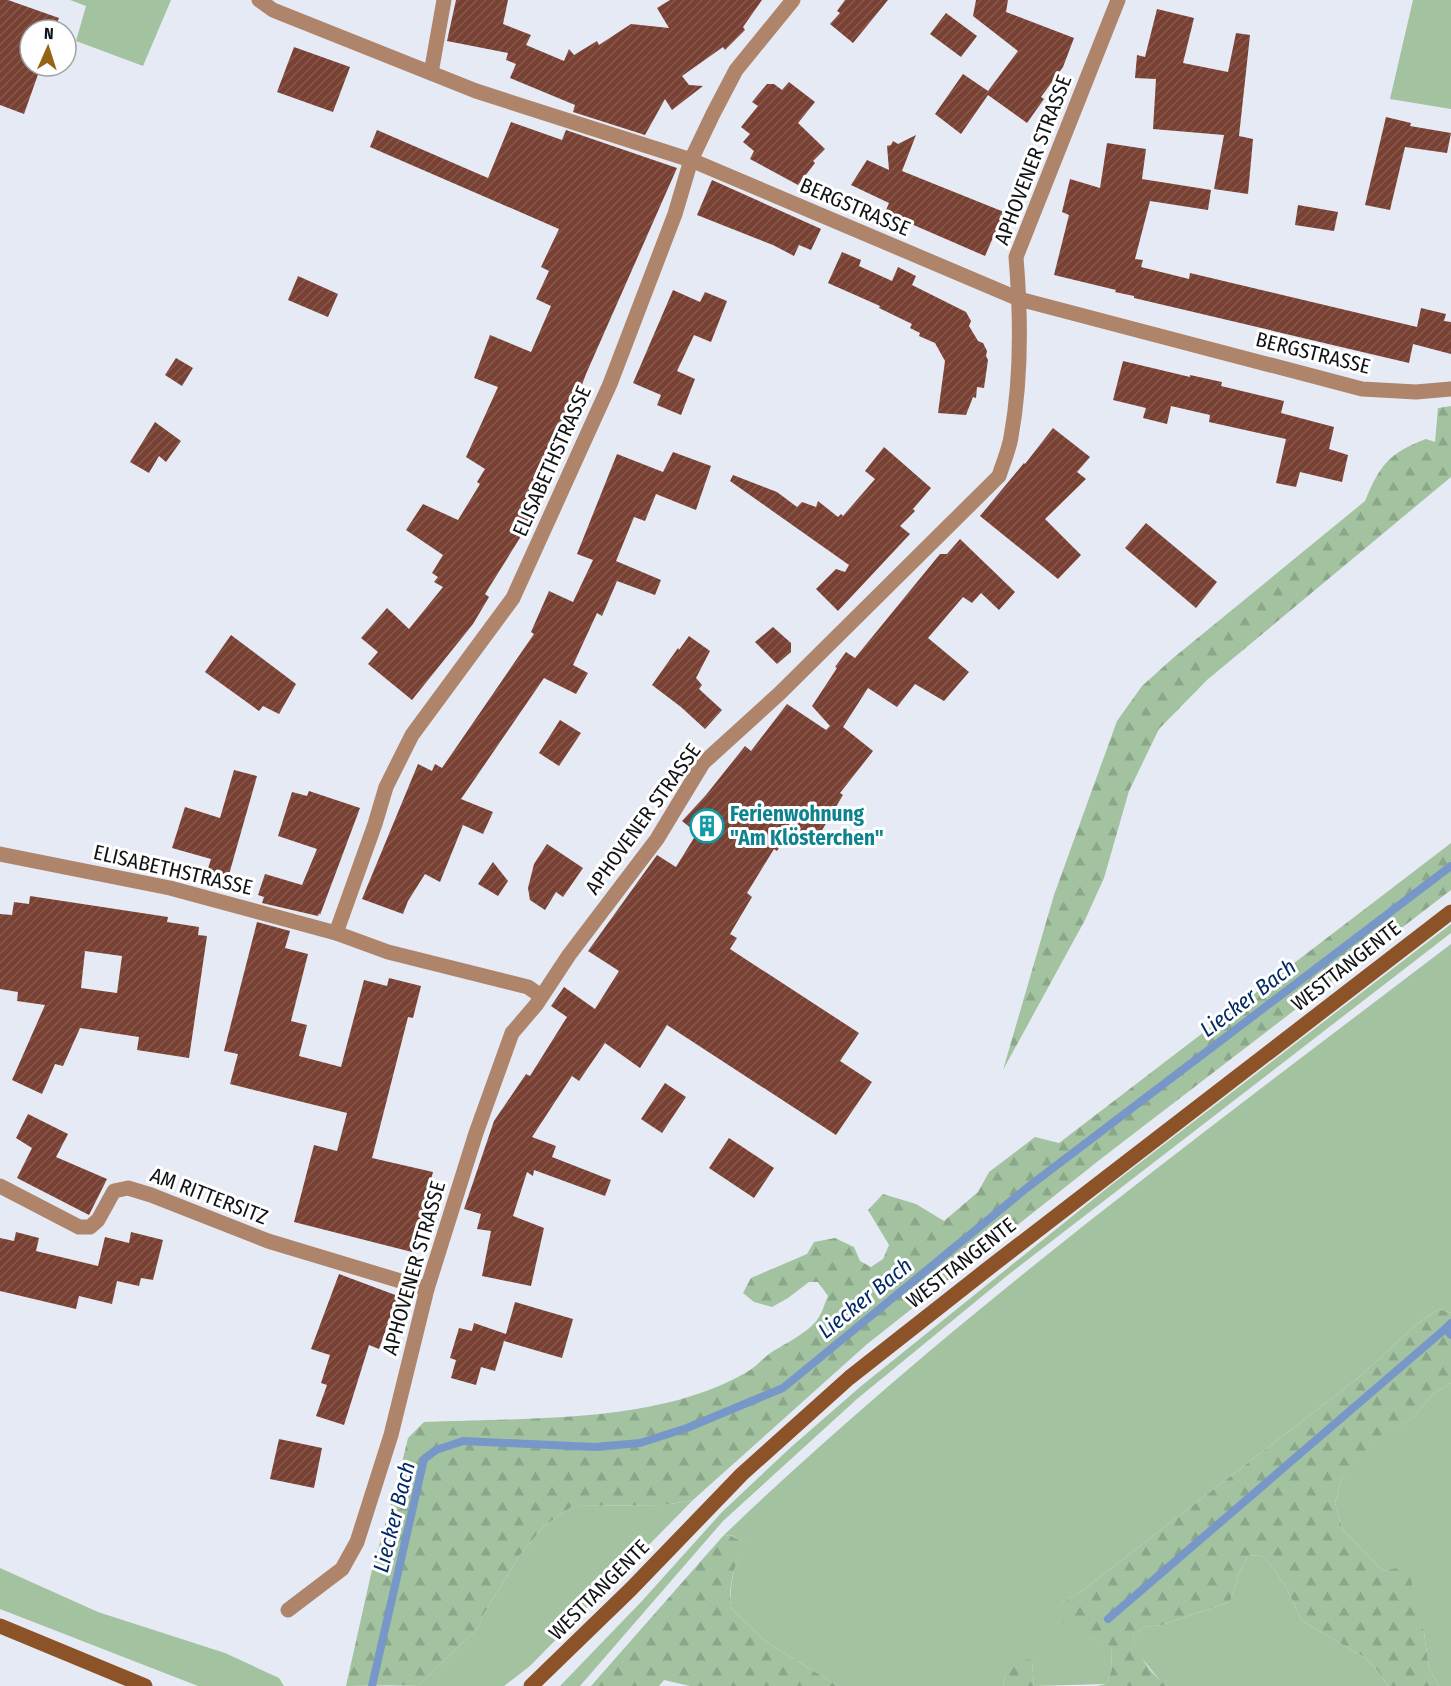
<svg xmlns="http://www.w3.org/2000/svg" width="1451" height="1686" font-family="'Fira Sans Condensed',sans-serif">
<defs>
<pattern id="forest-firs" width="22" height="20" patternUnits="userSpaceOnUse" patternTransform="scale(1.5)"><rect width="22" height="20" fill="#a3c3a0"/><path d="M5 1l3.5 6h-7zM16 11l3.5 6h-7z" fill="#8ba789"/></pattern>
<pattern id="building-hatch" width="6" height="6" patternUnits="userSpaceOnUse" patternTransform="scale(1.5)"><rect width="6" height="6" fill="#794133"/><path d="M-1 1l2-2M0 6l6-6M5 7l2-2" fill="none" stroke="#86594e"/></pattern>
</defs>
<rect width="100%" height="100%" fill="#e6eaf5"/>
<!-- green -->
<g fill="#a3c3a0">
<path d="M70,0H171L143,66L76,41L86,6Z"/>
<path d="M1413,0H1451V109L1390,99Z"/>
<path d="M1451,924V933L1008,1275L857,1399L723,1521L580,1686H560L642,1601L722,1512L790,1448L860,1387L1111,1185Z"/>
<path d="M1451,944V1313L1439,1309L1417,1324L1358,1378L1083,1590L1061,1603L1089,1638L1111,1645L1112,1669L1106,1684L1034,1686L1032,1661L1005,1675L1003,1686H838L765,1641L730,1607C731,1581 732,1566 747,1545L731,1535L723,1536C949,1319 1202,1134 1451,944Z"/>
<path d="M1451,1383V1686H1439L1429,1668L1424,1633L1395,1568L1383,1571L1343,1530L1335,1503L1342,1478L1355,1459L1387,1432L1413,1418L1432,1395Z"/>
<path d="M693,1500L530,1666L504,1686H387L419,1685L478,1628L483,1615L520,1555L544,1526L573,1506L665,1505Z"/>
<path d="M1261,1555L1273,1568L1287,1589L1302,1621L1364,1657L1378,1671L1388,1686H1168L1161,1682L1138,1653L1133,1635L1145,1627L1162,1625L1230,1602L1239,1573L1248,1556Z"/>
<path d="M0,1568L98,1612L225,1653L279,1678L284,1686H198L0,1609Z"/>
</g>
<!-- forest -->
<g fill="url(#forest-firs)">
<path d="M1451,406V477L1207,680L1159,729L1129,791L1104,878L1085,920L1003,1070L1054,895L1117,721L1142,686L1172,659L1365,501C1380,465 1389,453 1426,439L1435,442L1438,408Z"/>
<path d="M1451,843V890L1102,1158L866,1345L693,1500L665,1505L573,1506L544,1526L520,1555L483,1615L478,1628L419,1685L346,1686L371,1574L397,1483L408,1438L424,1422C526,1417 656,1425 747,1372C756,1367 763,1358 772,1352C786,1343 810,1332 819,1317C823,1311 825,1302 828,1296L818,1282H809L788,1298L772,1307L754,1302L743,1293L751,1278L807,1254L814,1242L835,1238L854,1247L860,1261L871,1267L883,1259L889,1245L868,1210L883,1194L916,1204L944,1221L978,1192L989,1172L1035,1137L1059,1143Z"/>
<path d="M1439,1309L1451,1313V1383L1432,1395L1413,1418L1388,1432L1356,1459L1342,1478L1335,1503L1343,1530L1383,1571L1395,1568L1410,1576L1424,1633L1429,1668L1439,1686H1388L1378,1671L1364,1657L1302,1621L1287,1589L1273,1568L1261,1555L1248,1556L1239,1573L1230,1602L1162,1625L1145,1627L1133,1635C1138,1654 1150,1675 1168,1686H1097L1106,1684L1112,1669L1111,1646L1072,1632L1060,1619L1061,1603L1083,1590L1358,1378L1417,1324Z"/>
<path d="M730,1535L748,1545C732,1566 730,1582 730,1607L765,1641L838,1686H690L664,1680L659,1686H591L723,1536Z"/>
<path d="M1018,1657L1032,1661L1034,1686H1003L1005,1675Z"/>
</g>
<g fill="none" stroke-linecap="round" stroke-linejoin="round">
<!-- stream -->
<g stroke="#7897c9" stroke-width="8">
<path d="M1451,1323L1445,1329L1451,1335"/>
<path d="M1108,1619L1445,1329"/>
<path d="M372,1686L424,1459L436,1450L463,1441L595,1447L640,1443L687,1428L783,1388L1028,1187L1451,866"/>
</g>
</g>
<!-- building -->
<g fill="url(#building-hatch)" fill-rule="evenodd">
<path d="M0,0H8L59,18L54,30H30V66H41L24,114L0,105Z"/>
<path d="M456,0H508L503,24L531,35L526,45L564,61L569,49L574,55L597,41L599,45L631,24L669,28L657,8L670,0H762L743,27L745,30L725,50L723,47L682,76L689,85L703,86L672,110L665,99L645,135L573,112L575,105L510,78L516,64L506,60L508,53L447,41Z"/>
<path d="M845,0H888L853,43L830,24L840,13L837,11Z"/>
<path d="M976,0H1008L1006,12L1074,38L1063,67L1041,97L1044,99L1027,123L988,95L961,134L935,114L963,74L988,91L1018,51L973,16Z"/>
<path d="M1157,9L1194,18L1183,63L1228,72L1236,33L1250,35L1239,136L1253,139L1248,194L1214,189L1224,135L1153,129L1156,79L1135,78L1137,55L1145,57Z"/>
<path d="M946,13L977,36L961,57L930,34Z"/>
<path d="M294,47L350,67L333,112L277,92Z"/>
<path d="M789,82L815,102L798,123L825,149L813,161L815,163L798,185L750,159L754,151L743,142L750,134L741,127L758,106L752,102L767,84H774L782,90Z"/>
<path d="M1386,117L1411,123L1410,126L1451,133L1447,153L1405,147L1390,210L1365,205Z"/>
<path d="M511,122L562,140L566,130L677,168L586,374L529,526L528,525L485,594L489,597L473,624L412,700L368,664L378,652L361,638L387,608L409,629L443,587L434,582L438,577L432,573L443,555L406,530L423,504L458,520L480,484L477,482L485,469L466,457L498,387L474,378L490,335L531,352L551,306L536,299L549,271L541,267L559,229L370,147L377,130L488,178Z"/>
<path d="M916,135L902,171L1004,212L985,256L909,223L908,225L884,215L889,203L851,185L867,160L889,170L887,146L891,145L893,141L898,144Z"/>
<path d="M1107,143L1146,149L1142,179L1211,190L1208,210L1150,201L1135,259L1143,260L1141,267L1189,279L1190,273L1417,327L1421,308L1446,314L1444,321L1451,322V354L1413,344L1409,363L1134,298V296L1115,292L1116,290L1054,275L1069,215L1062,212L1070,179L1100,188Z"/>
<path d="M712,180L819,228L821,229L811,250L799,245L794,256L773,245L697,215Z"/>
<path d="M1298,205L1338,212L1334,231L1295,225Z"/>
<path d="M842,252L861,260L859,266L892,281L898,267L916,276L912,285L966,312L971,321L969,326L978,341L983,343L987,351L986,356L988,360L984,388L977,387L976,398L973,397L966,415L938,413L945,361L935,343L919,336L920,333L910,328L912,324L879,308L880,306L828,283Z"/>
<path d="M298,276L338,294L328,317L288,300Z"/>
<path d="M673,290L700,302L705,292L727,301L711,342L694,335L677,371L695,379L681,415L657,405L661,395L633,383Z"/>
<path d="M176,358L193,368L182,386L165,375Z"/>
<path d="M1123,361L1190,377V375L1222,382L1221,386L1284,401L1281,413L1334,427L1329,449L1348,455L1342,482L1300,472L1296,487L1276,483L1286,439L1209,422L1210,415L1171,406L1167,424L1143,418L1146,408L1113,400Z"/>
<path d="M155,422L181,441L166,462L159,456L149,473L130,462Z"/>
<path d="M1053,428L1090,457L1077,472L1086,479L1045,519L1081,555L1058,579L980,516L1024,463L1025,464Z"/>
<path d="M884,447L931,488L913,509L915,511L900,526L910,534L838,611L816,589L836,569L845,572L849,565L730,481L733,475L777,492L797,507L802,502L816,507L818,501L838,517L841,514L843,516L875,479L865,471Z"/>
<path d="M673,452L711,466L696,510L656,494L645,521L634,517L616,561L661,580L655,595L617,581L602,616L597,613L573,665L588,673L576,694L544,678L461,799L493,812L483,834L463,825L440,882L425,874L408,901L403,914L362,899L418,764L432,771L435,764L442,768L534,634L531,632L549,591L573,602L593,560L577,554L617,454L663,472Z"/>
<path d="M1146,523L1217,582L1196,608L1125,548Z"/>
<path d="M960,539L1015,592L999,610L981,593L972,603L963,597L928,638L969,672L944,701L915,684L897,707L868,688L843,727L873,751L840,793L843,795L815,842L801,844L787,835L777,851L774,849L747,893L752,897L730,934L737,938L730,949L859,1033L840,1061L872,1082L836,1135L667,1025L640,1068L605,1043L579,1081L572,1076L532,1137L556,1146L552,1157L611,1180L605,1196L534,1170L533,1176L527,1172L513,1216L544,1228L531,1286L482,1276L491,1231L477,1229L481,1214L464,1209L494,1121L526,1074L530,1076L567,1017L551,1006L564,987L595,1009L619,971L588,951L657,855L676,867L697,833L682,821L706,795L745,746L751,751L787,704L826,730L830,726L812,706L837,668L835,667L846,652L855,658L940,554H947Z"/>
<path d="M773,627L791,643V652L777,664L755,642Z"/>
<path d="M231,635L296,684L279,714L263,706L259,711L205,672Z"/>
<path d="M689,636L710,651L696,678L702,685L699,689L722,710L705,729L681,707L652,685L678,648L679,650Z"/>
<path d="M560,720L581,733L559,766L539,753Z"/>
<path d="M234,770L257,776L226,885L205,878L211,859L172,848L185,807L220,818Z"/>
<path d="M309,791L360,808L320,915L319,913L318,916L262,903L264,897L258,895L265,874L302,885L317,849L278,836L292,792L307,796Z"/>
<path d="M547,844L583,868L563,897L556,892L545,910L530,900L528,888L534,864Z"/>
<path d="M493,862L508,881L498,896L478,884Z"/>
<path d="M30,896L168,917L167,922L199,927L198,935L207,936L189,1058L137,1050L139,1037L80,1028L63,1066L55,1064L42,1094L12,1080L45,1005L17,1001L18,992L0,989V914L12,915L14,902L29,904ZM85,951L122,956L117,993L81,988Z"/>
<path d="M257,922L290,931L285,948L308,954L291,1021L307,1025L299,1056L341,1067L364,980L387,986L389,978L421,986L413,1018L408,1017L372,1158L433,1172L412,1252L294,1222L314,1145L337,1151L347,1113L230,1084L238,1054L224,1051Z"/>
<path d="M665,1083L686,1097L662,1133L641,1119Z"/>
<path d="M28,1114L68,1134L56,1157L107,1179L89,1215L17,1178L32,1148L16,1138Z"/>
<path d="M729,1138L774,1168L754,1198L709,1168Z"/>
<path d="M16,1232L39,1238L36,1251L98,1266L105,1237L129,1243L131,1232L163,1240L153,1280L141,1278L139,1286L117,1281L112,1304L79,1296L76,1309L0,1291V1238L14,1241Z"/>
<path d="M339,1274L398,1296L379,1349L369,1345L344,1425L316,1416L327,1385L321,1383L330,1355L311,1349Z"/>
<path d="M515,1302L573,1319L562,1358L504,1341L495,1371L481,1367L476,1385L451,1378L456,1360L450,1358L459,1328L472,1331L474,1323L506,1334Z"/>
<path d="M279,1439L322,1448L314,1488L270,1479Z"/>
</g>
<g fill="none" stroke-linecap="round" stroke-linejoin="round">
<!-- minor -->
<g stroke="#ae846a" stroke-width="15">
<path d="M259,0L273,10L476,91L691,160L1019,299L1362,389L1416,392L1451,389"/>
<path d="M431,73L444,0"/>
<path d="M0,854L170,888L336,933L388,952L528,987L541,996"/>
<path d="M336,933L375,824L386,787L412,735L513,598L610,384L675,214L691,160L713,114L736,70L793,0"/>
<path d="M0,1186L79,1227H90L98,1220L114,1191L128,1188L151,1195L268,1241L427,1289"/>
<path d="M288,1610L342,1569L357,1542L391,1435L427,1289L476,1133L512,1033L536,1005L569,955L657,839L703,763L780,693L999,476C1003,463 1009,450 1011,437C1022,377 1021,317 1016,257L1118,0"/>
</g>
<!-- secondary -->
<g stroke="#8d5328" stroke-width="15">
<path d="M0,1626L145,1686"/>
<path d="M531,1686L631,1589L742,1474L849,1378L985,1271L1451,912"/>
</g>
</g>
<!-- icons -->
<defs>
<g id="building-ring" transform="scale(1.725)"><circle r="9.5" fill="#fff" stroke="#0f9aa8" stroke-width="1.5"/><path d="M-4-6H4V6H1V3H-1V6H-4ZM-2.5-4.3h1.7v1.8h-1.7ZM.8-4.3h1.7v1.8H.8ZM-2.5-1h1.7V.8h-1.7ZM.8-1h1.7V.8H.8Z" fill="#0f9aa8"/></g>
</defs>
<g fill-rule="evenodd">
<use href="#building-ring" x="707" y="826"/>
</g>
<g text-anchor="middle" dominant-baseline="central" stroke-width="6" stroke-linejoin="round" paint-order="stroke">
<!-- street labels -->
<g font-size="21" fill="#111316" stroke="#fff">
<text transform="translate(1033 160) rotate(-69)">APHOVENER STRASSE</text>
<text transform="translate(855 207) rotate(23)">BERGSTRASSE</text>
<text transform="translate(1313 353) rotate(14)">BERGSTRASSE</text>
<text transform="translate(552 461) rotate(-66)">ELISABETHSTRASSE</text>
<text transform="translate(643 819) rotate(-54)">APHOVENER STRASSE</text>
<text transform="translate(173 870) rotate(13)">ELISABETHSTRASSE</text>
<text transform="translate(1346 966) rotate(-38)">WESTTANGENTE</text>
<text transform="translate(209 1196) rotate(21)">AM RITTERSITZ</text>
<text transform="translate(961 1263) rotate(-38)">WESTTANGENTE</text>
<text transform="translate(414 1268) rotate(-74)">APHOVENER STRASSE</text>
<text transform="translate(599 1590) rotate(-45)">WESTTANGENTE</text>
</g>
<!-- culture labels -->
<g font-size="21" font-weight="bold" fill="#0d838f" stroke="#fff" text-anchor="start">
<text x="730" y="814">Ferienwohnung<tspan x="730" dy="24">"Am Klösterchen"</tspan></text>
</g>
<!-- water labels -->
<g font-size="22" font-style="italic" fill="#042b66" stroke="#fff">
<text transform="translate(1248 998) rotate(-37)">Liecker Bach</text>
<text transform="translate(865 1298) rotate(-39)">Liecker Bach</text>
<text transform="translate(394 1517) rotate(-76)">Liecker Bach</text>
</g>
</g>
<!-- north arrow -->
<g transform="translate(48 48) rotate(3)"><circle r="28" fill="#ffffff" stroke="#a0a1a2" stroke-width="1.5"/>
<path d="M0-4.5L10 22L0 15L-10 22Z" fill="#956515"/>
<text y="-9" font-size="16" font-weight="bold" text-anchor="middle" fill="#111316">N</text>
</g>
</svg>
